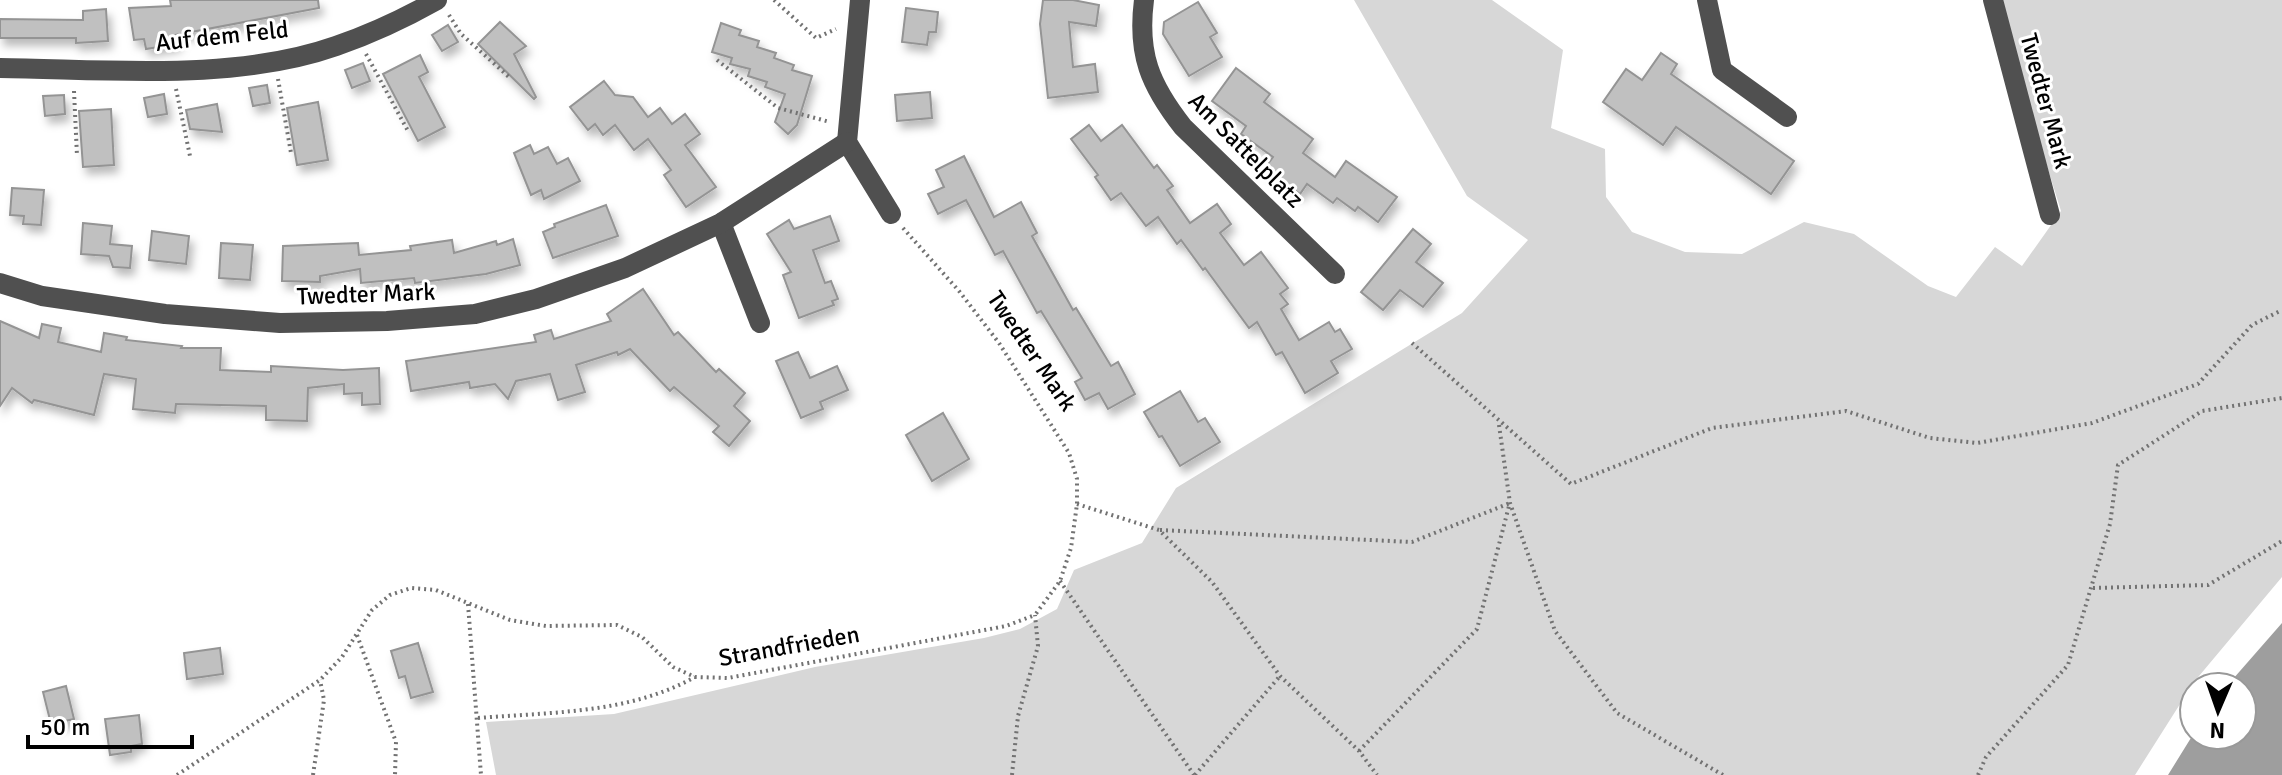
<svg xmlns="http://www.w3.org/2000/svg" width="2282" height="775" font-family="Signika,sans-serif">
<defs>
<filter id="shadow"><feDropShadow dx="4" dy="7" stdDeviation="4" flood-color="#0004"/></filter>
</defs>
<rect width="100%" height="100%" fill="#fff"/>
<!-- green -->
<path fill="#d7d7d7" d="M1354,0H1492L1563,50L1551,128L1605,149L1606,197L1632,232L1685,252L1742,254L1804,222L1854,234L1928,286L1956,297L1995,247L2022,266L2061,211L2027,102L2002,0H2282V577L2194,682L2135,775H496L486,722L614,714L815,667L984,638L1020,629L1057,609L1074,570L1142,543L1176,488L1462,313L1528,240L1467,196Z"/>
<!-- water -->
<path fill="#9e9e9e" d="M2282,623V775H2168L2194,733V735H2242V687H2226Z"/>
<!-- building -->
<g fill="#c0c0c0" stroke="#949494" stroke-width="2" filter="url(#shadow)">
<path d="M170,0H318L319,8L175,35L177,44L146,49L144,39L134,40L129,8L171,6Z"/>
<path d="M1043,0H1073L1099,5L1096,26L1069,22L1073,67L1095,64L1098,92L1048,98L1040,24Z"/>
<path d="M1198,2L1217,33L1210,37L1222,57L1189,76L1163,34L1164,22Z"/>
<path d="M906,8L938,12L936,32H929L927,45L902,42Z"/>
<path d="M106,9L108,41L76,43V38H0V19L83,20V11Z"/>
<path d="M500,22L526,46L514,54L536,97L534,99L478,44Z"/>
<path d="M721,23L741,30L739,35L759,41L757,47L776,53L774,58L794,65L792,70L812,76L797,125L788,134L775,122L785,94L765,87L767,82L748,76L750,69L730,64L732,58L712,52Z"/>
<path d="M448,25L458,42L442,51L432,35Z"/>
<path d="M1661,53L1677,64L1671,74L1794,161L1771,194L1676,127L1663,145L1603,102L1626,69L1642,80Z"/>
<path d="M420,55L428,72L419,77L445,127L418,141L383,74Z"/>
<path d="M363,63L370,81L352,88L345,70Z"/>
<path d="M1236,68L1270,94L1264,102L1313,139L1303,153L1335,177L1346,161L1397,197L1378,222L1358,207L1355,211L1337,198L1333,203L1307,184L1300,194L1265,168L1273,157L1241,134L1246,126L1212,101Z"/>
<path d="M604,81L615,95L633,97L648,117L660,108L672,124L685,114L700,134L685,145L716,187L686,207L664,175L671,170L648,139L634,150L615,125L603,135L595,124L588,130L570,107Z"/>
<path d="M267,85L270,103L253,106L249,88Z"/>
<path d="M930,92L932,118L897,121L895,95Z"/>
<path d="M164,94L167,114L148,117L144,98Z"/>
<path d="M64,95L65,114L45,116L43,96Z"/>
<path d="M318,102L328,160L297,165L287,108Z"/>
<path d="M217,104L222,132L190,129L186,110Z"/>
<path d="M111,109L114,165L83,167L79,111Z"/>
<path d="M1089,125L1101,141L1122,125L1154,168L1157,165L1173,186L1167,190L1190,223L1217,204L1231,224L1220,233L1244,265L1261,252L1288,288L1280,294L1288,304L1281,309L1299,340L1329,322L1335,332L1340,329L1352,349L1331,361L1338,373L1305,393L1282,352L1276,355L1257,322L1249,328L1205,268L1203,270L1181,240L1177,244L1158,217L1146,226L1121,193L1111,200L1095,177L1098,175L1071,139Z"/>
<path d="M530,145L534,154L548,147L557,164L568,158L580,181L544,199L541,190L531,195L514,153Z"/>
<path d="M964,156L994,217L1021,202L1037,233L1032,236L1073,310L1076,308L1111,366L1118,362L1135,394L1108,409L1099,393L1085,400L1075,382L1082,378L1041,311L1037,313L1003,251L995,255L966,200L938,214L928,194L944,187L936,170Z"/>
<path d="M12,188L44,190L41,225L23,224L24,216L10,215Z"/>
<path d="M606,205L618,236L553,258L543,232L555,227L554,224Z"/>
<path d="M830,216L839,241L813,250L825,283L831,281L838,299L832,301L834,305L799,318L783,275L791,272L767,234L789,220L794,229Z"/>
<path d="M83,223L112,226L110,244L132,246L130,268L113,267L109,256L81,254Z"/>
<path d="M1413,229L1431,244L1416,262L1443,283L1423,307L1400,290L1383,310L1361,292Z"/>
<path d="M152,231L189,236L186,264L149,260Z"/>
<path d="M513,239L520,265L486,274L415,283L414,278L361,283L360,269L320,276V282L282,281L283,246L358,243L359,255L411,250L410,246L452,240L454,253L496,241L497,245Z"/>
<path d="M221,243L253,245L250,280L219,278Z"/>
<path d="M643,289L674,335L678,332L716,372L719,369L745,393L734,406L750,421L729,446L713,432L719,426L674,387L670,391L630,349L618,355L617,352L576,365L585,392L558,400L550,374L516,381L508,399L495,384L470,388L469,382L411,391L406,361L536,342L534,335L551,330L554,339L611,321L607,314Z"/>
<path d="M0,321L39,338L42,324L61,328L58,342L101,352L104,333L127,337L126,340L182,346L181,348H221L220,370L271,372V366L343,370L379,368L380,404L362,405V393L344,394V384L308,388L307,421L266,420V406L176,404L175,413L133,409L136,379L104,374L94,415L34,400L32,403L12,388L0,406Z"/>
<path d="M798,352L810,378L837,366L848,390L820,402L823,409L801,418L776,361Z"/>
<path d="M1180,391L1198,422L1205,418L1220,442L1180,466L1162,436L1159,437L1144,412Z"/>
<path d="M943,413L969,459L932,481L906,435Z"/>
<path d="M418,643L433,692L411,698L405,676L399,678L391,651Z"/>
<path d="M220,648L223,674L187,679L184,653Z"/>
<path d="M66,686L74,719L51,724L43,692Z"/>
<path d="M139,715L142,744L131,746V752L110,755L105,719Z"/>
</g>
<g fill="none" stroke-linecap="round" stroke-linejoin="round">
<!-- path -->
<g stroke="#727272" stroke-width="4" stroke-dasharray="2 4" stroke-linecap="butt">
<path d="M774,0L816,38L836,29"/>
<path d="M449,15L461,34L509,77"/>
<path d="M366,54L408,131"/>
<path d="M717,60L778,108L830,122"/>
<path d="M278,79L291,153"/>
<path d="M176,89L190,156"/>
<path d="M74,91L77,156"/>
<path d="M903,228L959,291L999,343L1069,453L1077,479V504L1071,548L1060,581L1035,615"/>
<path d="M1412,343L1571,484L1712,428L1846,411L1930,438L1977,443L2092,423L2198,384L2252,325L2282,310"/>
<path d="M1499,425L1510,503L1555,631L1617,713L1723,775"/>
<path d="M1077,504L1159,530L1212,582L1280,676L1359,751L1377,775"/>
<path d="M1160,530L1412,542L1510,503"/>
<path d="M1060,581L1194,775"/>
<path d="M2093,588L2208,585L2282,541"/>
<path d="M468,604L481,775"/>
<path d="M357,635L396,742L395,775"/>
<path d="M478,718C552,712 628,714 695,677"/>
<path d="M1359,751L1477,629L1509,506"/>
<path d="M177,775L320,680L342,657L372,610L390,595L411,588L436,590L510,620L546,626L617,625L642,637L673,667L695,677L728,678L1006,626L1035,615"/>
<path d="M313,775L324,700L320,680"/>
<path d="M1012,775L1018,716L1038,646L1035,615"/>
<path d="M1195,775L1280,676"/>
<path d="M1978,775L1986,757L2068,665L2110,524L2118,465L2202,411L2282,398"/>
</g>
<!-- minor -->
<g stroke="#505050" stroke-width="20">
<path d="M860,0L847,142L891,214"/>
<path d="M1144,0C1137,54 1150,85 1183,127L1335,274"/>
<path d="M1707,0L1722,70L1787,117"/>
<path d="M1993,0L2050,215"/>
<path d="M0,68C107,69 234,82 336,46C371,34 405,18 437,0"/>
<path d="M721,223L760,323"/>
<path d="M0,283L42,296L165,314L280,323L387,321L475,314L536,299L625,268L721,223L847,142"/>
</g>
</g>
<g text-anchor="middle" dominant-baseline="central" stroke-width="6" stroke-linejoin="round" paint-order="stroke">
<!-- street labels -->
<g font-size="24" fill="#000" stroke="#fff">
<text transform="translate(222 36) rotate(-6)">Auf dem Feld</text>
<text transform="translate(2046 101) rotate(75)">Twedter Mark</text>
<text transform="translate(1246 150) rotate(45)">Am Sattelplatz</text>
<text transform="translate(366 294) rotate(-2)">Twedter Mark</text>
<text transform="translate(1032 351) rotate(56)">Twedter Mark</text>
<text transform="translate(789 646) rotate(-10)">Strandfrieden</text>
</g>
</g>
<!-- north arrow -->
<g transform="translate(2218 711) rotate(182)"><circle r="38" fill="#ffffff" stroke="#999999" stroke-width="2"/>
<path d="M0-6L14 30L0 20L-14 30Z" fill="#000000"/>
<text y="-12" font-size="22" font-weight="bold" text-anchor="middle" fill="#000000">N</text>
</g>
<!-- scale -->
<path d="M28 735v12h164v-12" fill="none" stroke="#000000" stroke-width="4"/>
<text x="40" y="735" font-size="24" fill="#000000" stroke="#ffffff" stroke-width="6" paint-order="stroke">50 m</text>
</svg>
